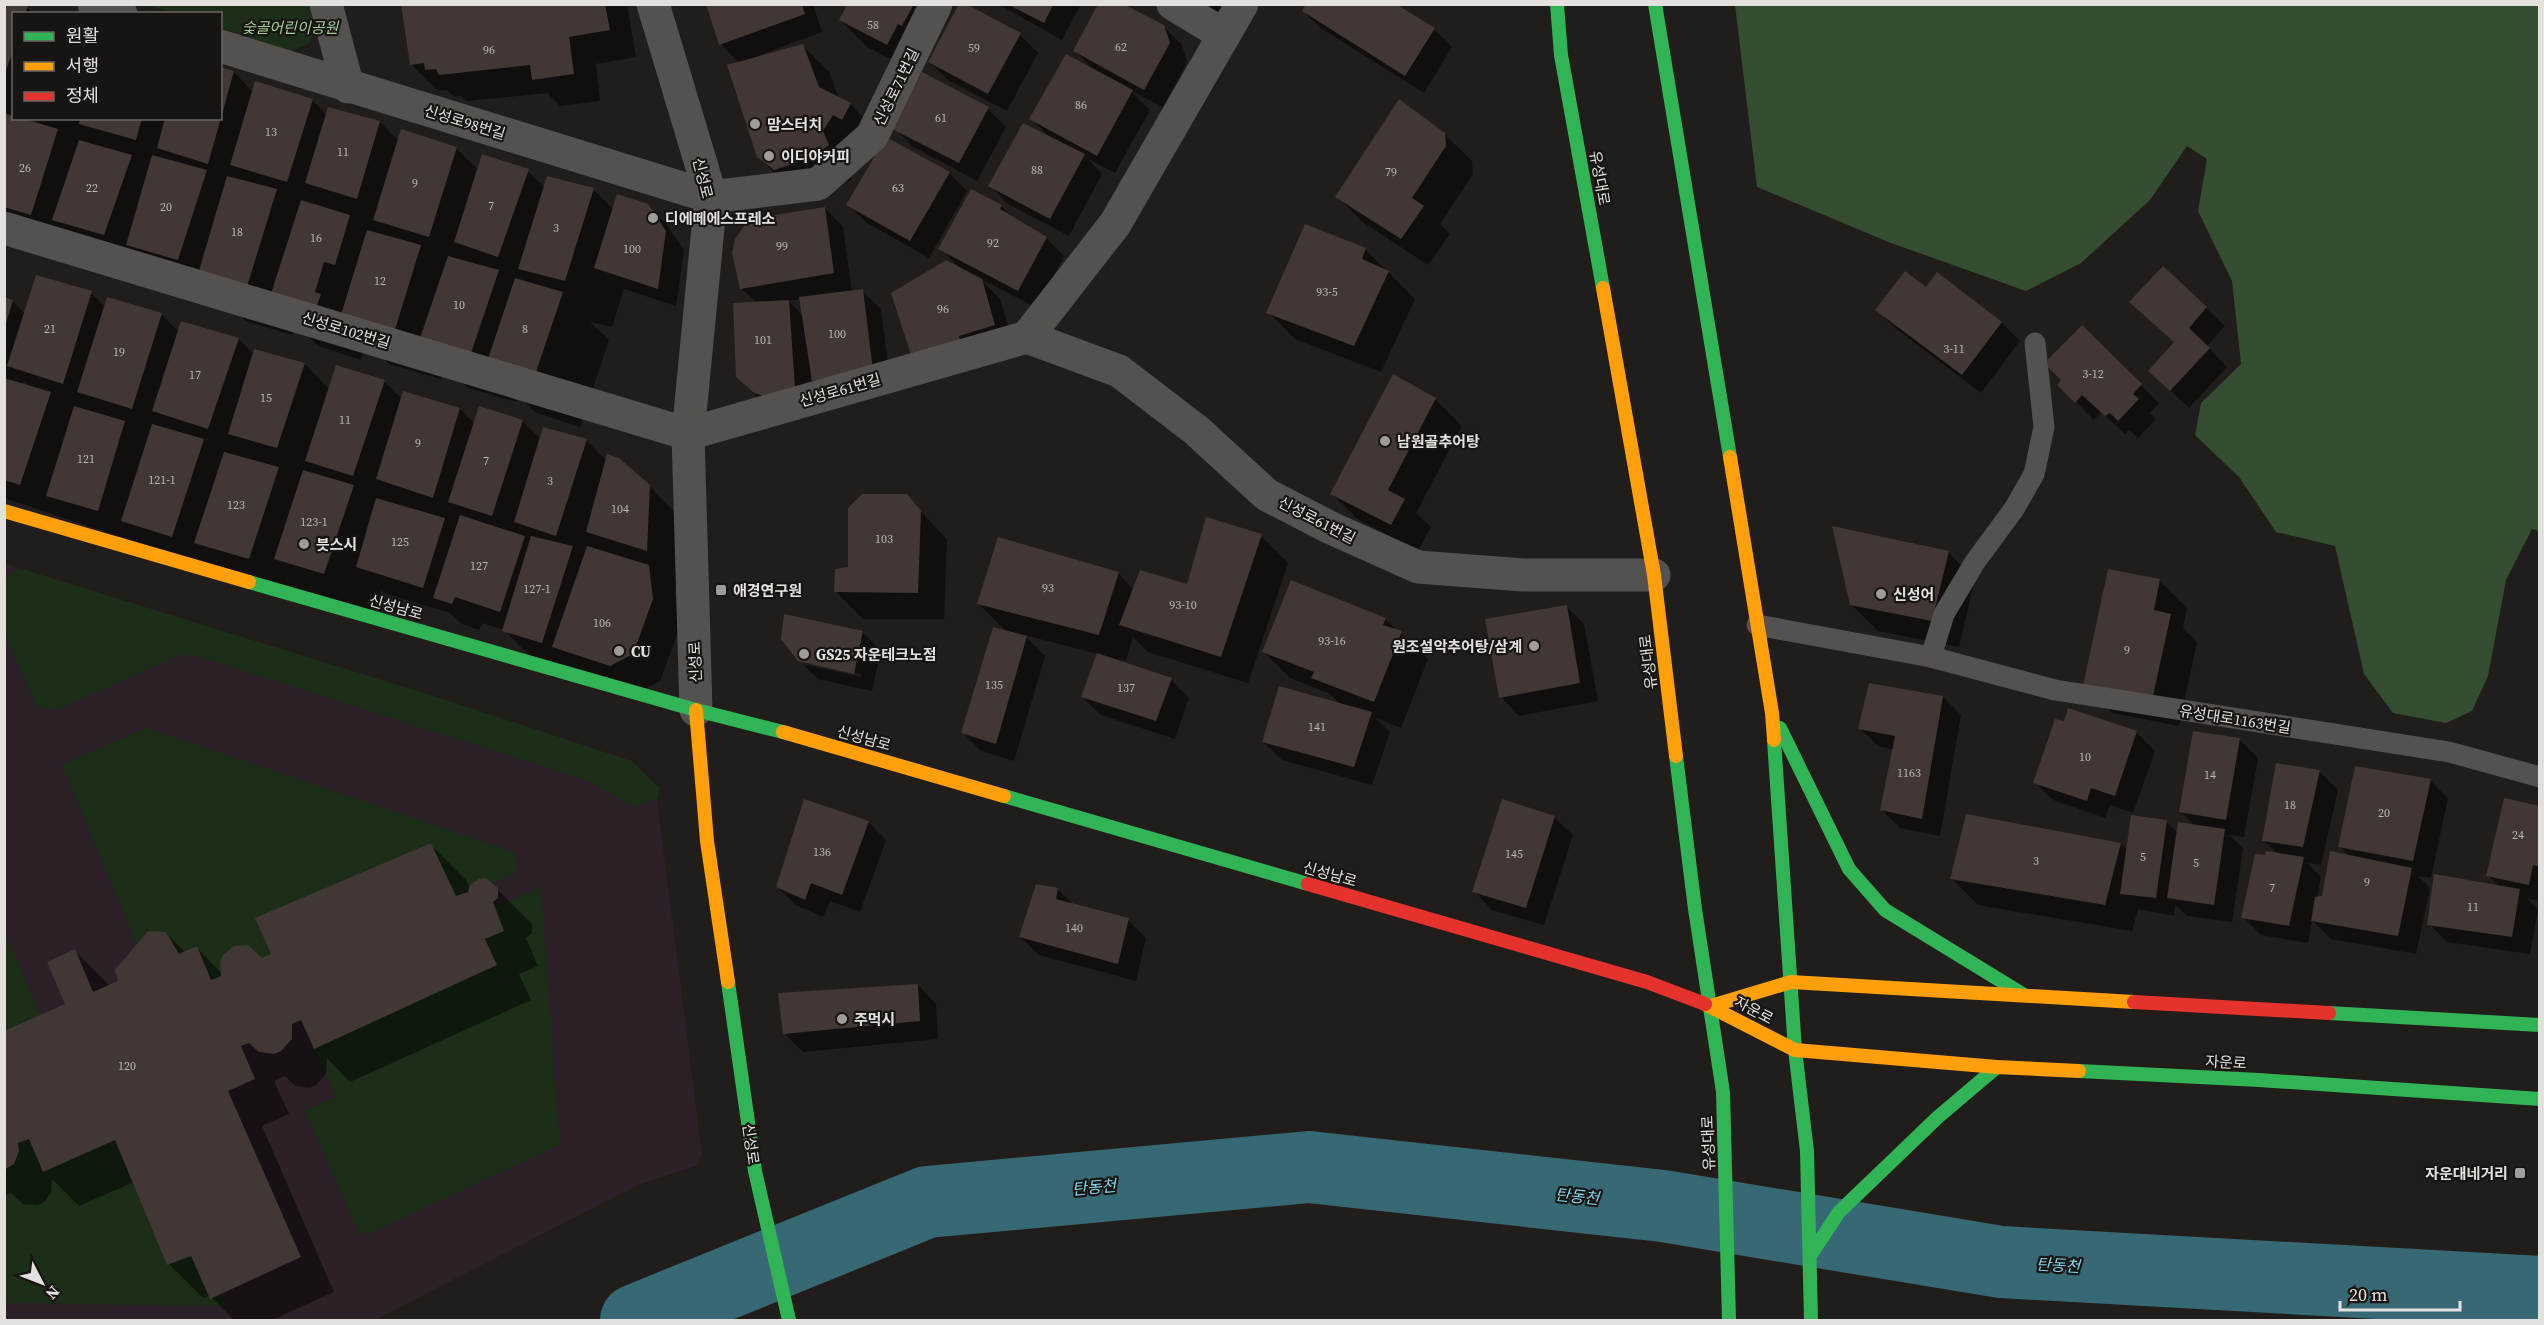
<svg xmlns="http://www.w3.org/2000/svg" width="2544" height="1325" font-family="'Source Serif 4','Noto Sans KR',serif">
<rect width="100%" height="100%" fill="#201d1b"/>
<!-- industrial -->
<path fill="#2c2029" d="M4,563L632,761L660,789L657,799L702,1154L698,1165L636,1186L375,1320H5Z"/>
<!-- green -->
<g fill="#1c2d18">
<path d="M146,5H311L317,28L308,44L290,51L221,28L220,14L175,13Z"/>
<path d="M19,568L437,697L632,761L660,789L657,799L634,807L586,780L197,656L181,655L57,710L37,707L5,635V582L12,572Z"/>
<path d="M146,728L515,852L518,872L444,903L456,924L541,887L560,1145L369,1234L359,1233L305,1111L336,1097L280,974L170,1024L62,765Z"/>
<path d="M4,931L90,1128L133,1107L226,1306L5,1303Z"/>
</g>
<!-- forest -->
<path fill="#354d30" d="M1735,5H2539V531L2532,529L2506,580L2488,676L2472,711L2446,723L2393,713L2364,674L2335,546L2276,532L2239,477L2195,435L2201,403L2241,364L2232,281L2198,211L2207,159L2187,146L2150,200L2081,263L2026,291L1891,243L1757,187Z"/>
<!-- shadow -->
<g fill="#0007" fill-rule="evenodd">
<path d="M4,4L27,7L33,14H14V118H220V69L234,72L253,92L312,100L327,115L329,109L380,122L399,141L456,148L478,170L528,171L545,188L593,189L614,210L647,205L666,224L684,250L676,306L624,289L612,327L590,322L609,340L580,427L535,412L519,396L517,402L468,388L445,365L441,379L389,364L367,342L361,360L318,346L296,325L292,335L246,321L227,301L4,234Z"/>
<path d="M402,4H627L636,57L596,64L600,101L560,106L547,93L467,101L461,96L454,97L447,90L438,91L411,64Z"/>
<path d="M708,4H813L822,32L760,55V57L802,45L829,72L839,98L850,104L877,131L850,175L852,180L802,196L785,184L758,156L739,63L721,44Z"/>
<path d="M844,4H955L929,52L914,71L867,47L840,20L847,8Z"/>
<path d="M998,4H1081L1062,40Z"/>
<path d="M1190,4H1238L1214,17Z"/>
<path d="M1303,11L1434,29L1452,47L1424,93L1322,29Z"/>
<path d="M1163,26L1182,45L1187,62L1163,107L1131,91L1150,110L1115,173L1088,159L1102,174L1069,236L1008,204L990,186L1050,137L1030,118L1094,70L1075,51Z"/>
<path d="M1020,35L1038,53L1007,111L948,80L930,62Z"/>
<path d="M988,109L1006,127L977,181L912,146L894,128Z"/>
<path d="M1444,134L1472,161L1473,174L1440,224L1450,234L1428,265L1364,223L1337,197Z"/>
<path d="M949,173L967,191L929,258L867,223L848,205Z"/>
<path d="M1001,206L1016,221L1046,238L1064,256L1037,308L981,279L1000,299L1013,343L931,376L960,268L940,248Z"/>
<path d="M825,208L843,227L852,292L862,291L881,309L891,389L831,398L811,378L813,407L766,406L737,377L757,303L741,288ZM801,299L803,316L789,301Z"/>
<path d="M1365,249L1415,299L1381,372L1295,339L1268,312Z"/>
<path d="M2163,268L2225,326L2207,346L2227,367L2189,408L2169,389L2175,343Z"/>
<path d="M1938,274L2002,323L2020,341L1981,393L1895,328L1877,310L1927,289Z"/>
<path d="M91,293L105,307L161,314L179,332L182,323L239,339L254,355L255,351L305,364L329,389L384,381L402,399L460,409L475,424L522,421L541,439L544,429L587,441L606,460L649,486L696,534L693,597L675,591L680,627L660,681L638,692L551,677L504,630L482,623L479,630L462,624L450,613L384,593L381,590L371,620L4,498V299L13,301L25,314ZM24,380L31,388L23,385Z"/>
<path d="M2082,327L2159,403L2150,413L2156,419L2138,438L2129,430L2125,434L2101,412L2094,420L2059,385L2063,380Z"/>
<path d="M1435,399L1462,426L1416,513L1431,527L1418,551L1359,520L1332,494Z"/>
<path d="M906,495L947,540L944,619H863L836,592L849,568Z"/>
<path d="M1261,536L1288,563L1248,683L1148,652L1133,637L1126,661L1116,659L1115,661L1171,680L1189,698L1175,739L1101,715L1082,697L1098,654L1024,635L1045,656L1014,761L981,751L963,733L1008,633L978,603L1118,573L1134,590L1188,586Z"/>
<path d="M1948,552L1975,579L1959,647L1878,631L1851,604Z"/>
<path d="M2109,570L2160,581L2187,608L2183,628L2197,642L2179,726L2112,713L2085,686Z"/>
<path d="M1566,606L1584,624L1598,701L1519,716L1501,697Z"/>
<path d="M786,616L862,632L881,650L872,691L818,679L799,660L783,639ZM799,660L861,674V677L803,664Z"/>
<path d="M1385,619L1428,659L1401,728L1376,718L1390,732L1372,785L1282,760L1263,742L1341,705L1330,694L1290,678L1263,651Z"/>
<path d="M1943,697L1961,715L1940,836L1900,828L1882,810L1894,750L1878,746L1860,728Z"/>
<path d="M2136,732L2155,751L2133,813L2110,805L2105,818L2053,800L2035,782Z"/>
<path d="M2240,740L2258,758L2244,837L2229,835L2243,848L2232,922L2187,916L2175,905L2174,916L2138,909L2132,931L1978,905L1951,878L2121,844L2128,851L2166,822L2178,833L2195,826L2181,812Z"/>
<path d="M2319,771L2338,790L2321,865L2307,863L2321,877L2317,898L2323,897L2350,857L2340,846L2430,780L2448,798L2431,878L2418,876L2430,888L2416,954L2331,939L2312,920L2308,943L2261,935L2243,917L2278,854L2263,840Z"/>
<path d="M2540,807V901L2526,898L2538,909L2530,954L2447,942L2429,924L2500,887L2488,875Z"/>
<path d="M1554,817L1573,835L1544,925L1492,910L1474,891Z"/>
<path d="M868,822L886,840L860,912L830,901L823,917L796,905L777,887Z"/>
<path d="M431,845L466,880L470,890L497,889L532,924V933L526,938L538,966L519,974L531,1000L350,1082L327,1058L326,1074L316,1085L310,1088L295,1086L285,1076L274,1081L289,1114L262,1126L334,1292L272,1320H234L210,1296L203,1298L169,1264L134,1182L79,1206L52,1179L51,1193L43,1203L37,1205L23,1204L11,1193L4,1196V1033L67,1005L75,951L110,986L119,982L166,933L186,953L197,948L222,974L273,955Z"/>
<path d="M1057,889L1074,905L1128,920L1146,938L1136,981L1039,955L1020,937Z"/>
<path d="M918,985L936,1004L938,1039L803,1052L785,1034Z"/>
</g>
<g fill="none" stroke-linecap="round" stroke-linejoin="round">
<!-- river -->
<path stroke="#376975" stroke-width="72" d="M636,1320L927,1202L1309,1167L1663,1206L2001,1262L2540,1292"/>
</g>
<!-- building -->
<g fill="#413735">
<path d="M4,4L28,6L25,14H14V48L5,73Z"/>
<path d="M401,4H605L610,30L569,37L574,74L532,80L530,65L439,75L436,69L425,70L424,63L410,65Z"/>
<path d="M706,4H802L805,14L719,45Z"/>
<path d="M842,4H914L902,26L898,24L887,45L839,20L846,7Z"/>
<path d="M959,4H966L1021,33L988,94L928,62Z"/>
<path d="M1098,4H1123L1164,25L1170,43L1144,90L1073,51Z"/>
<path d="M1306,4H1396L1435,28L1405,76L1302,11Z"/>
<path d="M1009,5H1053L1044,23Z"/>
<path d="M803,44L819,87L851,103L842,120L833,115L823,131L829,145L824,148L826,153L774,170L757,157L727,65Z"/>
<path d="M1066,54L1133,90L1097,156L1029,119Z"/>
<path d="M220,67L234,71L221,118H220Z"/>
<path d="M922,72L989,107L959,163L892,129Z"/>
<path d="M255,81L313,99L287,182L230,165Z"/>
<path d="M1399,99L1445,133L1446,146L1412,198L1424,206L1401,239L1335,197Z"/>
<path d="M328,107L380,121L357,199L305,183Z"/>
<path d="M6,114L14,116V118H21L58,129L31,215L4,207Z"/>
<path d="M80,118H142L136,140L79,124Z"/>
<path d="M165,118H221L208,164L157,148Z"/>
<path d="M1023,123L1085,154L1050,219L988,186Z"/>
<path d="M401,129L457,147L429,237L373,220Z"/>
<path d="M886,137L950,172L910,241L846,205Z"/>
<path d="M79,140L132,155L104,235L52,220Z"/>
<path d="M482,154L529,169L498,257L454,242Z"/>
<path d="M152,155L207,170L178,260L126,245Z"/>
<path d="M227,176L277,189L246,290L198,274Z"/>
<path d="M547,176L594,188L565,281L518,269Z"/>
<path d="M971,189L1002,205L1000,209L1047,237L1018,291L938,249Z"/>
<path d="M617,194L648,204L666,231L658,289L594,268Z"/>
<path d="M301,200L350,215L335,265L324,262L315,292L321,294L314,314L269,300Z"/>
<path d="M825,207L834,273L740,289L732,253L735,239L749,219Z"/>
<path d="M1305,224L1366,248L1362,259L1389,271L1354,346L1266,313Z"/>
<path d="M367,230L421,245L394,333L340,318Z"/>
<path d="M448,256L499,270L470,356L419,341Z"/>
<path d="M946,260L982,279L995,325L959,336L961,343L912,358L891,293Z"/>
<path d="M2163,266L2207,307L2189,328L2210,348L2170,391L2148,371L2174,342L2129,302Z"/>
<path d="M1905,271L1926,287L1937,272L2002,322L1962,375L1875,310Z"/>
<path d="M36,275L92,291L63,384L7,366Z"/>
<path d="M515,278L563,292L533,381L486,365Z"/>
<path d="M863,289L873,371L812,381L799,297Z"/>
<path d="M4,297L13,300L5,327H4Z"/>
<path d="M107,297L162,313L132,409L77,392Z"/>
<path d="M789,300L795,389L763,396L754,393L736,377L733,303Z"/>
<path d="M181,321L239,338L208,429L152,411Z"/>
<path d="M2082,325L2142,384L2133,394L2139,399L2118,421L2110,413L2105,416L2082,395L2075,403L2057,385L2061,380L2048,367V359Z"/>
<path d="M254,349L305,363L277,448L228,434Z"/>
<path d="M336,365L385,380L353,476L305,461Z"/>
<path d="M1393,374L1436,398L1388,490L1405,499L1391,525L1330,494Z"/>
<path d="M4,378L51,392L20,485L4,480Z"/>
<path d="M403,391L460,408L433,498L376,479Z"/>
<path d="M74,406L125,421L98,511L46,496Z"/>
<path d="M479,406L523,420L492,516L448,502Z"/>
<path d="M152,424L204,439L172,537L121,521Z"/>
<path d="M543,427L587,439L556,536L514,522Z"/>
<path d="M224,452L279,467L249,559L194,543Z"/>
<path d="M607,454L619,458L650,485L647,551L586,532Z"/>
<path d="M303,470L354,485L324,574L274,559Z"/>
<path d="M862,494H907L921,511L918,593L834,592L835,569L848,567V508Z"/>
<path d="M376,498L445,518L423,588L356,567Z"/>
<path d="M460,515L525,536L500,612L455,597L452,604L433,598Z"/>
<path d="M1206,517L1262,534L1221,657L1119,625L1140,570L1187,584Z"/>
<path d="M1832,526L1949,551L1932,621L1850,605Z"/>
<path d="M531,536L573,546L542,643L502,631Z"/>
<path d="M998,537L1119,572L1099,635L977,604Z"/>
<path d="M587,546L649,565L653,599L633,654L610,666L552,647Z"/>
<path d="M2108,569L2160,579L2154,610L2171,614L2152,700L2083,686Z"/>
<path d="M1291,580L1386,618L1383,625L1402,631L1374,702L1311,678L1314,672L1262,652Z"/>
<path d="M1567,605L1580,683L1499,698L1485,619Z"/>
<path d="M784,614L863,631L854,674L798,661L781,639Z"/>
<path d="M993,627L1027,636L996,744L961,733Z"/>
<path d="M1097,653L1172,678L1156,721L1081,697Z"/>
<path d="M1869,683L1943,696L1922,819L1880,810L1895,736L1858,729Z"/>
<path d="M1279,686L1372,712L1354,767L1262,742Z"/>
<path d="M2068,708L2137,731L2115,796L2091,788L2087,801L2033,783L2055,719L2064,721Z"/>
<path d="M2193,731L2240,738L2226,820L2179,812Z"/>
<path d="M2276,763L2320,770L2303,847L2262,841Z"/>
<path d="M2355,766L2431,779L2413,861L2338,847Z"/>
<path d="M2504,798L2540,806V867L2533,865L2529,885L2486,876Z"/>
<path d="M804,799L869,821L842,895L811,883L805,900L776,887Z"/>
<path d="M1502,799L1555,816L1526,908L1472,892Z"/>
<path d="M1966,814L2121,843L2105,905L1950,879Z"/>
<path d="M2131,815L2167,820L2156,898L2120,894Z"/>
<path d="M2178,822L2225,829L2214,905L2167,898Z"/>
<path d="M431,843L456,896L468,892L470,885L479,879L486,878L498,888V898L493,902L504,931L485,939L497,965L314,1049L301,1020L292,1024V1039L281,1051L274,1054L259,1052L249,1043L241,1046L255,1079L228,1091L301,1257L210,1299L191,1256L167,1265L115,1140L43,1172L29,1139L18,1143L19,1151L14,1164L4,1170V1031L65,1004L47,962L75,949L93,992L118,981L115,970L148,931L166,932L179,954L197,946L211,980L221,976L220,961L223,955L234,946L248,945L262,958L271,954L255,918Z"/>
<path d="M2266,851L2304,857L2289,926L2241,918L2255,854L2265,855Z"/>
<path d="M2330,851L2412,868L2398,936L2311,921L2315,897L2322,896Z"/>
<path d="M2434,874L2520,889L2512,937L2427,925Z"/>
<path d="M1036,884L1058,888L1056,899L1129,918L1118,964L1019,937Z"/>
<path d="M918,984L920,1021L783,1034L778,993Z"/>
</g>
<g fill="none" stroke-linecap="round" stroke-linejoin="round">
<!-- lane -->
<g stroke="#55514e" stroke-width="21">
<path d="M1757,625L1931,657L2055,690L2449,752L2540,777"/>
<path d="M1931,657L1944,614L1975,562L2014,509L2034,474L2044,427L2035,343"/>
</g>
<!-- street -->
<g stroke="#55514e" stroke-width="33">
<path d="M94,4L121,14"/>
<path d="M326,4L348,87"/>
<path d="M653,4L711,197L688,434L696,710"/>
<path d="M1173,4L1224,35"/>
<path d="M220,46L711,197L818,184L872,136L936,4"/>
<path d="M4,228L688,434L1027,337L1115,224L1242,4"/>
<path d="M1027,337L1119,371L1196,430L1267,495L1331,528L1418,567L1523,575H1654"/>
</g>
<!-- fast -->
<g stroke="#30b455" stroke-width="14">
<path d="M1557,4L1561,55L1603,288"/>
<path d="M1655,4L1730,457"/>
<path d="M249,582L696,710L783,732"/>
<path d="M1780,728L1849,869L1885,910L2024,995"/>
<path d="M1774,740L1795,1050L1807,1151L1811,1320"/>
<path d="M1676,756L1695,909L1723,1092L1729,1320"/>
<path d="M1004,796L1308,884"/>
<path d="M728,982L755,1171L789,1320"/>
<path d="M2329,1013L2540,1025"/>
<path d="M2079,1071L2259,1080L2540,1099"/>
<path d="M1812,1253L1839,1212L1938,1117L1997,1067"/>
</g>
<!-- slow -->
<g stroke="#ff9f0a" stroke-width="14">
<path d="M1603,288L1654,575L1676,756"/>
<path d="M1730,457L1772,713L1774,740"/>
<path d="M4,511L249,582"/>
<path d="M696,710L707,841L728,982"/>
<path d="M783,732L1004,796"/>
<path d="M1705,1004L1795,1050L1997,1067L2079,1071"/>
<path d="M1711,1006L1791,982L2134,1002"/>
</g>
<!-- jam -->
<g stroke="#e5322d" stroke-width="14">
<path d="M1308,884L1647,982L1705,1004"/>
<path d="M2134,1002L2329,1013"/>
</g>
</g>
<!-- markers -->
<g fill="#9f9c9a" stroke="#181411" stroke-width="2">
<circle cx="755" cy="124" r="6"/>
<circle cx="769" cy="156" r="6"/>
<circle cx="653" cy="218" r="6"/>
<circle cx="1385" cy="441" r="6"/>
<circle cx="304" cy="544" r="6"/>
<rect x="715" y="584" width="12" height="12" rx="3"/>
<circle cx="1881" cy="594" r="6"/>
<circle cx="1534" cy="646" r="6"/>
<circle cx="619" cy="651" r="6"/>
<circle cx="804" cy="654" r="6"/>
<circle cx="842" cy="1019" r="6"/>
<rect x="2514" y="1167" width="12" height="12" rx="3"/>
</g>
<g text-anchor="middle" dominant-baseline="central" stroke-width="4.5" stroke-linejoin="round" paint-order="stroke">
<!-- number labels -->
<g font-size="12" fill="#bab6b4">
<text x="873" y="25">58</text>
<text x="1121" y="47">62</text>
<text x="974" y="48">59</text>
<text x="489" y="50">96</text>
<text x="1081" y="105">86</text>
<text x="941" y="118">61</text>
<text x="271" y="132">13</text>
<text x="343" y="152">11</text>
<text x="25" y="168">26</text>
<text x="1037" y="170">88</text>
<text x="1391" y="172">79</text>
<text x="415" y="183">9</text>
<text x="92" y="188">22</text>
<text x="898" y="188">63</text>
<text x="491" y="206">7</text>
<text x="166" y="207">20</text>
<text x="556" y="228">3</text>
<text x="237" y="232">18</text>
<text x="316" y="238">16</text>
<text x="993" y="243">92</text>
<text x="782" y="246">99</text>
<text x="632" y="249">100</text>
<text x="380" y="281">12</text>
<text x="1327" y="292">93-5</text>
<text x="459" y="305">10</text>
<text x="943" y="309">96</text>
<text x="50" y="329">21</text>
<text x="525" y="329">8</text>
<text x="837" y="334">100</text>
<text x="763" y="340">101</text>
<text x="1954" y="349">3-11</text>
<text x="119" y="352">19</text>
<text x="2093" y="374">3-12</text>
<text x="195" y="375">17</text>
<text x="266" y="398">15</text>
<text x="345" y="420">11</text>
<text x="418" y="443">9</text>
<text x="86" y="459">121</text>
<text x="486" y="461">7</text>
<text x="162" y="480">121-1</text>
<text x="550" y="481">3</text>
<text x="236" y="505">123</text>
<text x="620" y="509">104</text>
<text x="314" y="522">123-1</text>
<text x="884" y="539">103</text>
<text x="400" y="542">125</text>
<text x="479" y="566">127</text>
<text x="1048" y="588">93</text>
<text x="537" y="589">127-1</text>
<text x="1183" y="605">93-10</text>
<text x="602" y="623">106</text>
<text x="1332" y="641">93-16</text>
<text x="2127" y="650">9</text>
<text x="994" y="685">135</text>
<text x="1126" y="688">137</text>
<text x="1317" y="727">141</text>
<text x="2085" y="757">10</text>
<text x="1909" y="773">1163</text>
<text x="2210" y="775">14</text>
<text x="2290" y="805">18</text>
<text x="2384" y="813">20</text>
<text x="2518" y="835">24</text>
<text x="822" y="852">136</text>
<text x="1514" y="854">145</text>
<text x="2143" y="857">5</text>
<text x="2036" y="861">3</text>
<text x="2196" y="863">5</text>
<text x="2367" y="882">9</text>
<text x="2272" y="888">7</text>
<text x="2473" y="907">11</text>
<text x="1074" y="928">140</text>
<text x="127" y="1066">120</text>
</g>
<!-- park labels -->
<g font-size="15" font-style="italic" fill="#9fcf97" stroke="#181411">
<text x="290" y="27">숯골어린이공원</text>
</g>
<!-- street labels -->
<g font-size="15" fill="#e3e0de" stroke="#181411">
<text transform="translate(896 87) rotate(-64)">신성로71번길</text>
<text transform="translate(465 122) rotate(17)">신성로98번길</text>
<text transform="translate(703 178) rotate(76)">신성로</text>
<text transform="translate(1600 178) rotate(80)">유성대로</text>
<text transform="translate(346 330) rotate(17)">신성로102번길</text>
<text transform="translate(840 390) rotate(-16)">신성로61번길</text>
<text transform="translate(1317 520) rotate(27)">신성로61번길</text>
<text transform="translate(396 607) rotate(16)">신성남로</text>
<text transform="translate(695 662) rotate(-92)">신성로</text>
<text transform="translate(1648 662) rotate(-97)">유성대로</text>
<text transform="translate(2235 719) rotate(9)">유성대로1163번길</text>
<text transform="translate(864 738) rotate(16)">신성남로</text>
<text transform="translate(1330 874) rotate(16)">신성남로</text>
<text transform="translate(1754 1010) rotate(28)">자운로</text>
<text transform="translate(2226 1062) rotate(3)">자운로</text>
<text transform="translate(1708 1143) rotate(-92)">유성대로</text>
<text transform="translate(751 1144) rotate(82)">신성로</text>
</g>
<!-- poi labels -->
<g font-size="15" font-weight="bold" fill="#e3e0de" stroke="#181411" text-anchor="start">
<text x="767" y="124">맘스터치</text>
<text x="781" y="156">이디야커피</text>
<text x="665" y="218">디에떼에스프레소</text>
<text x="1397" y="441">남원골추어탕</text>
<text x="316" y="544">븟스시</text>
<text x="733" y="590">애경연구원</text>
<text x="1893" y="594">신성어</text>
<text x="1522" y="646" text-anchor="end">원조설악추어탕/삼계</text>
<text x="631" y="651">CU</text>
<text x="816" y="654">GS25 자운테크노점</text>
<text x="854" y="1019">주먹시</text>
<text x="2508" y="1173" text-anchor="end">자운대네거리</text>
</g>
<!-- water labels -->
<g font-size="16" font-style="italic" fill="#7ed8ef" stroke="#181411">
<text transform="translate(1094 1187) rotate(-5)">탄동천</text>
<text transform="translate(1577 1196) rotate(6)">탄동천</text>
<text transform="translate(2058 1265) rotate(3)">탄동천</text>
</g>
</g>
<!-- border -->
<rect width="2544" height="1325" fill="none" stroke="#e3e0de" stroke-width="12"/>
<!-- legend -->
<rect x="12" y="12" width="210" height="108" fill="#181411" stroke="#696663" stroke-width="1.5"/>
<rect x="24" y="32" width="30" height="9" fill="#30b455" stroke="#696663" stroke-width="1.5"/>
<text x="66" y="42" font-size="18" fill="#e3e0de">원활</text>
<rect x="24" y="62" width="30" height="9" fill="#ff9f0a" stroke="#696663" stroke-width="1.5"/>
<text x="66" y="72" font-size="18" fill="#e3e0de">서행</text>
<rect x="24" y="92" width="30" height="9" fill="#e5322d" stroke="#696663" stroke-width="1.5"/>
<text x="66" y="102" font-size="18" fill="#e3e0de">정체</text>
<!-- north arrow -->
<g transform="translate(42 1283) rotate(132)" stroke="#181411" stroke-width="4.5" paint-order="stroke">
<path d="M0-4.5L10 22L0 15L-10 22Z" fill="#e3e0de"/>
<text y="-9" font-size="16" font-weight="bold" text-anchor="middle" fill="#e3e0de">N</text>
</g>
<!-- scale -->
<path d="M2340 1301v9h120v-9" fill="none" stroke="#e3e0de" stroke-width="3"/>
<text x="2349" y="1301" font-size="18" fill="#e3e0de" stroke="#181411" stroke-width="4.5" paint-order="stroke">20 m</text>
</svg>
